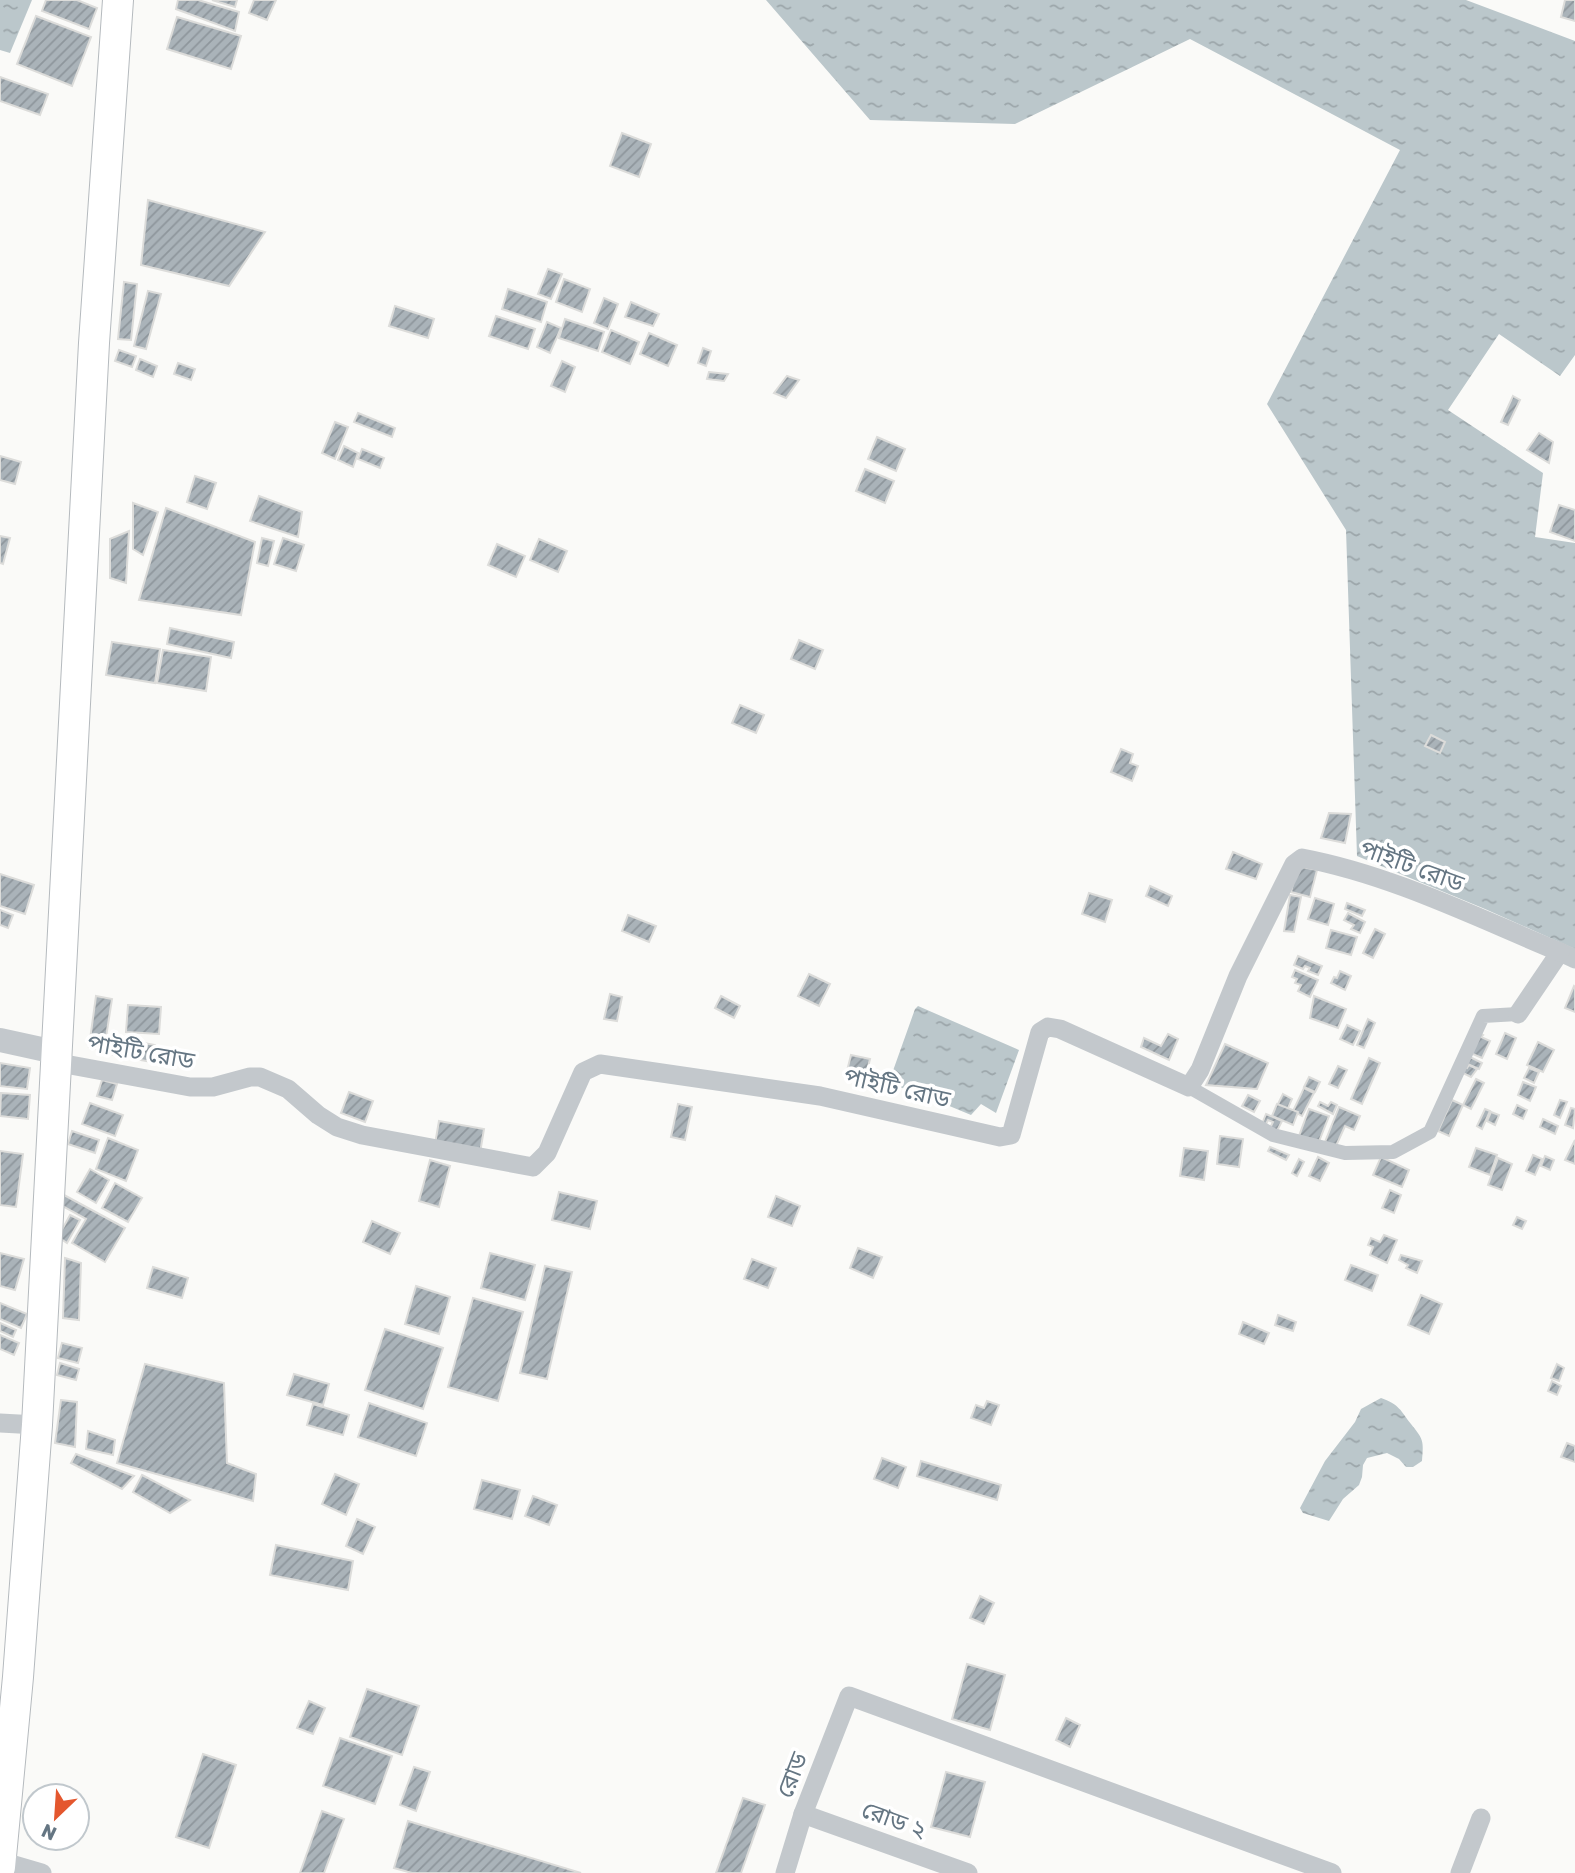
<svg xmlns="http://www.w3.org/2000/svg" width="1575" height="1873" font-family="Rubik,'Noto Sans Bengali',sans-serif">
<defs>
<pattern id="water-ripples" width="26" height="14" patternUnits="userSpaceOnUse" patternTransform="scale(1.75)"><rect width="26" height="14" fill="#bbc7cb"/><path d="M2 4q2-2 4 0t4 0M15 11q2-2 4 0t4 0" fill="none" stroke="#9ca6aa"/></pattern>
<pattern id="building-hatch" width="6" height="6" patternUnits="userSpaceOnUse" patternTransform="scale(1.75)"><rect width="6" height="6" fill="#aab3b9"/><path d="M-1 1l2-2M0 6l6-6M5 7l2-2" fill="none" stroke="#8e969c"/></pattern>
</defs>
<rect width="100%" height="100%" fill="#fafaf8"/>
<!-- water -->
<g fill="url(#water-ripples)">
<path d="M0,0H32L10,53L0,50Z"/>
<path d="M766,0H1466L1575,41V355L1560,376L1499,334L1448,410L1543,473L1535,537L1575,543V949L1485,909L1357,856L1346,530L1267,404L1400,150L1190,39L1015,124L870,120Z"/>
<path d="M918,1006L1019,1050L996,1113L981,1104L971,1115L947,1105L942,1095L930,1093L918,1095L889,1082L915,1009Z"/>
<path d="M1381,1398C1400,1405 1400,1410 1411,1424C1423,1439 1424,1440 1422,1461L1413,1467H1406L1399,1459L1387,1453L1367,1458L1363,1465L1362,1477L1359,1485L1343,1499L1329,1521L1303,1513L1300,1508L1325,1461L1355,1422L1361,1409Z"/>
</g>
<!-- building -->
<g fill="url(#building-hatch)" stroke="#dcdcda" stroke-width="2">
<path d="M46,0H77L97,8L89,29L42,11Z"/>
<path d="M178,0H198L239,12L235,31L176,9Z"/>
<path d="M212,0H237L235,7Z"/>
<path d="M254,0H276L267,20L249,13Z"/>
<path d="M1565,0H1575V21L1561,17Z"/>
<path d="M36,16L91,37L72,86L17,64Z"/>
<path d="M177,17L241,36L231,69L167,49Z"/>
<path d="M0,77L48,94L40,115L0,101Z"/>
<path d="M622,133L651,144L639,177L610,166Z"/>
<path d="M148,200L265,232L229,286L141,265Z"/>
<path d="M548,269L562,274L551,299L538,294Z"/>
<path d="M564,279L590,289L582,312L556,302Z"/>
<path d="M124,282L137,284L131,340L118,339Z"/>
<path d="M508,289L547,302L541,322L502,309Z"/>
<path d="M148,291L161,294L146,349L134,346Z"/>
<path d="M604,298L618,304L608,329L594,323Z"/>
<path d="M631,302L659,314L653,326L625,317Z"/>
<path d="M395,306L434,319L428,338L389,326Z"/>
<path d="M496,316L535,329L528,349L489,336Z"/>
<path d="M565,319L604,332L598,351L559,338Z"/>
<path d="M547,322L561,328L550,353L537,347Z"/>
<path d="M611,330L639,342L630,364L602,352Z"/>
<path d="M649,333L677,345L668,366L640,354Z"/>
<path d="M703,348L711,351L706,366L698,363Z"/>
<path d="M119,350L136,356L132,367L115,361Z"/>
<path d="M140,359L157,366L153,377L136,370Z"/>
<path d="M562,361L575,367L565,392L551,386Z"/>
<path d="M178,363L195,369L191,380L174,374Z"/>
<path d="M709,372L728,374L724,381L707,379Z"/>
<path d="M787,376L799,380L786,398L774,393Z"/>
<path d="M1513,396L1520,400L1508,425L1501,422Z"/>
<path d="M358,413L395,428L392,437L354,422Z"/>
<path d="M335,422L348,427L335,459L322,453Z"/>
<path d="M1539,433L1553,442L1549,463L1527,450Z"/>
<path d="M877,437L905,449L896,471L868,459Z"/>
<path d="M344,446L358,453L353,467L338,460Z"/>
<path d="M362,449L384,458L380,468L358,459Z"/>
<path d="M0,456L21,462L15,484L0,480Z"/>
<path d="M865,469L894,481L885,503L856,491Z"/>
<path d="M195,476L216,483L207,509L187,502Z"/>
<path d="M259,496L302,512L298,537L250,521Z"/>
<path d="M133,503L158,512L143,555L133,549Z"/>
<path d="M1559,505L1575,510V541L1550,532Z"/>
<path d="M166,508L255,542L241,615L139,600Z"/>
<path d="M129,531L126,583L110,578V539Z"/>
<path d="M0,536L10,538L3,564L0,563Z"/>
<path d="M262,538L274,541L268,566L257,563Z"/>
<path d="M283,538L304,545L296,571L274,564Z"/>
<path d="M539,539L567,551L558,572L530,560Z"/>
<path d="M497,544L525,556L516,577L488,565Z"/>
<path d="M170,628L234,642L231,658L167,644Z"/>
<path d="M799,640L823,650L815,669L791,659Z"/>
<path d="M112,642L160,649L155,683L106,675Z"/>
<path d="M163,650L211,657L206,691L157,683Z"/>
<path d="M740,705L764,715L756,733L732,723Z"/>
<path d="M1431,735L1445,742L1440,753L1425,746Z"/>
<path d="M1121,749L1133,754L1130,763L1138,766L1132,781L1111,772Z"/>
<path d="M1329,813L1351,814L1345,843L1321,838Z"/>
<path d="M1233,852L1262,864L1256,879L1226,869Z"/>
<path d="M1297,866L1317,870L1310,897L1291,892Z"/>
<path d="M0,874L34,885L25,914L0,906Z"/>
<path d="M1150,886L1172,896L1168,906L1146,896Z"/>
<path d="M1089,893L1112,900L1105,922L1082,914Z"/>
<path d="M1290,895L1301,897L1294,932L1284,931Z"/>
<path d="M1315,898L1334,904L1328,925L1308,919Z"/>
<path d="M1347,903L1365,910L1362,916L1345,909Z"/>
<path d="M0,910L13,915L8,928L0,925Z"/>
<path d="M1348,913L1365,922L1360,933L1351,929L1354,925L1344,920Z"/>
<path d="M628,915L656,926L649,942L622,931Z"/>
<path d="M1375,929L1385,934L1373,958L1363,953Z"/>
<path d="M1331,930L1357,937L1351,955L1326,948Z"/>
<path d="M1298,956L1322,966L1318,975L1308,971L1310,968L1305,966L1303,969L1294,965Z"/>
<path d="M1295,970L1318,980L1310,997L1298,991L1301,985L1295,983L1297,979L1292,977Z"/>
<path d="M1340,971L1351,976L1345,990L1331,983L1334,977L1337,978Z"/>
<path d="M809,974L830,984L819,1006L798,996Z"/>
<path d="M1574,986L1575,987V1012L1565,1008Z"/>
<path d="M610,994L622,997L617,1021L604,1019Z"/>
<path d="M96,996L112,999L104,1050L89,1047Z"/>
<path d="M721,996L740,1006L734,1018L715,1008Z"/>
<path d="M1314,996L1346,1009L1338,1028L1310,1018Z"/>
<path d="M128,1005L161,1007L159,1034L126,1032Z"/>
<path d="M1368,1019L1375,1023L1364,1048L1357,1045Z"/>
<path d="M1347,1025L1360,1031L1353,1045L1340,1039Z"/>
<path d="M1477,1032L1483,1035L1481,1037L1490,1041L1482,1058L1468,1052Z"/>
<path d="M1505,1033L1516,1038L1507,1059L1496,1054Z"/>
<path d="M1168,1034L1178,1039L1169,1060L1141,1047L1144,1038L1161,1046Z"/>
<path d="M116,1038L155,1045L152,1062L113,1055Z"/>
<path d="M1538,1042L1554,1050L1543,1072L1527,1065Z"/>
<path d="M1225,1044L1268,1063L1257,1089L1206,1085Z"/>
<path d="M851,1055L870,1059L865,1079L846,1075Z"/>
<path d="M1468,1056L1482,1063L1479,1069L1465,1063Z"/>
<path d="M1369,1058L1380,1063L1362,1104L1351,1099Z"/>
<path d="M0,1063L30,1068L27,1089L0,1086Z"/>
<path d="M1469,1065L1477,1069L1471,1077L1459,1071L1462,1066L1467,1068Z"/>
<path d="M1338,1066L1347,1070L1338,1088L1329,1084Z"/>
<path d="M1529,1068L1539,1072L1534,1083L1524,1078Z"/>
<path d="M1309,1077L1320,1082L1315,1092L1304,1087Z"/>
<path d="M1476,1079L1484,1083L1471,1109L1463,1105Z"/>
<path d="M102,1080L117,1084L112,1100L97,1096Z"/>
<path d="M1523,1082L1536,1087L1530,1101L1518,1095Z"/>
<path d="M1304,1088L1314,1093L1302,1116L1293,1111Z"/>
<path d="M349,1092L373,1101L365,1122L341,1113Z"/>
<path d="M1,1093L30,1095L28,1119L0,1116Z"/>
<path d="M1283,1094L1292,1099L1285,1115L1275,1110Z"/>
<path d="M1248,1095L1260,1101L1254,1112L1242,1106Z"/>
<path d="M1452,1100L1463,1105L1449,1136L1438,1131Z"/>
<path d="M1560,1100L1567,1102L1560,1118L1554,1115Z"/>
<path d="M1320,1102L1328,1106L1331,1102L1337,1105L1333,1114L1318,1106Z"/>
<path d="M90,1103L123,1115L115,1136L82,1124Z"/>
<path d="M678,1104L692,1107L685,1140L671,1137Z"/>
<path d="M1277,1104L1298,1112L1293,1125L1272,1116Z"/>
<path d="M1517,1105L1527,1110L1523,1119L1513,1114Z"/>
<path d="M1339,1107L1360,1116L1354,1130L1345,1126L1336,1146L1325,1142Z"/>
<path d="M1571,1108L1575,1109L1573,1128L1565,1125Z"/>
<path d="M1309,1109L1329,1116L1318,1144L1299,1136Z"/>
<path d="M1485,1109L1490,1111L1482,1129L1477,1126Z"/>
<path d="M1491,1112L1499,1115L1495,1125L1487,1121Z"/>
<path d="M1266,1114L1282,1121L1277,1131L1270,1128L1273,1122L1268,1120L1265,1126L1262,1124Z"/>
<path d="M1543,1119L1558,1126L1555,1134L1540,1127Z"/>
<path d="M439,1121L484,1129L480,1153L435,1144Z"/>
<path d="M72,1131L99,1140L95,1153L68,1144Z"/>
<path d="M1220,1136L1243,1139L1239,1167L1217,1164Z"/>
<path d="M108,1138L138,1150L126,1181L96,1169Z"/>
<path d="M1575,1140V1164L1565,1160Z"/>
<path d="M1270,1147L1289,1155L1286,1160L1268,1151Z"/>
<path d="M1184,1148L1208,1151L1204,1180L1180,1176Z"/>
<path d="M1476,1148L1497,1155L1490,1175L1469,1167Z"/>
<path d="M0,1151L23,1154L16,1207L0,1205Z"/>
<path d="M1533,1155L1542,1159L1535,1175L1526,1171Z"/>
<path d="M1545,1156L1554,1160L1550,1170L1541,1166Z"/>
<path d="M1318,1157L1329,1163L1320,1181L1309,1176Z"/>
<path d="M1381,1157L1409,1170L1402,1187L1373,1175Z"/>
<path d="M1498,1158L1512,1164L1502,1190L1488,1185Z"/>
<path d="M1299,1159L1304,1162L1297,1176L1292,1173Z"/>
<path d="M430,1160L450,1166L439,1207L419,1201Z"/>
<path d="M90,1169L109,1180L96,1203L77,1192Z"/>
<path d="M115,1183L142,1198L128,1222L102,1208Z"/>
<path d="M1390,1190L1401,1195L1394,1213L1382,1208Z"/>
<path d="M559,1192L597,1201L590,1229L552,1220Z"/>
<path d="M64,1195L125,1228L105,1262L72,1243L86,1219L59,1204Z"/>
<path d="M776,1196L800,1206L792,1226L768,1217Z"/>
<path d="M70,1215L80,1220L67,1243L58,1237Z"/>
<path d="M1517,1217L1526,1221L1522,1229L1513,1225Z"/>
<path d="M372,1221L400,1233L390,1254L363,1242Z"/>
<path d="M1384,1235L1397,1240L1387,1263L1370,1255L1373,1247L1368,1245L1371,1238L1380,1242Z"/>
<path d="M858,1248L882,1257L873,1278L850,1268Z"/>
<path d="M0,1253L24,1259L15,1290L0,1286Z"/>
<path d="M490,1253L535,1265L525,1300L481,1288Z"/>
<path d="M1401,1255L1422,1261L1417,1273L1406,1268L1408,1265L1399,1260Z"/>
<path d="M65,1258L81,1263L79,1320L63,1318Z"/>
<path d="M752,1259L776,1268L768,1288L744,1279Z"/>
<path d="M1351,1265L1378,1275L1372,1291L1345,1280Z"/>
<path d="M545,1266L572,1272L547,1379L520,1373Z"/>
<path d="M153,1267L188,1278L182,1298L147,1288Z"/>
<path d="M416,1286L450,1297L439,1334L405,1324Z"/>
<path d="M1421,1295L1442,1304L1429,1334L1408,1325Z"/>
<path d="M473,1298L523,1312L498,1401L448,1387Z"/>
<path d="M0,1303L27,1314L21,1328L0,1319Z"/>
<path d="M1278,1315L1296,1322L1293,1331L1275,1325Z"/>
<path d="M1243,1322L1269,1333L1264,1344L1239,1334Z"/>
<path d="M0,1323L16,1330L13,1337L0,1331Z"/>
<path d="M385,1329L443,1348L423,1409L365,1390Z"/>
<path d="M0,1335L19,1343L14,1355L0,1349Z"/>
<path d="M62,1343L82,1348L78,1363L58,1358Z"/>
<path d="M60,1363L79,1369L76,1380L57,1375Z"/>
<path d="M145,1364L224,1383L227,1463L256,1474L253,1501L117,1463Z"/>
<path d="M1557,1364L1564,1368L1559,1381L1551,1378Z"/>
<path d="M294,1374L329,1384L323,1405L287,1395Z"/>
<path d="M1552,1381L1561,1386L1557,1395L1548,1391Z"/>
<path d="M61,1400L77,1402L75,1447L55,1443Z"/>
<path d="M987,1401L999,1405L991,1425L971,1418L976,1405L984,1408Z"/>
<path d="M369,1403L427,1423L416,1456L358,1437Z"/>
<path d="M313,1404L349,1415L343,1435L307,1425Z"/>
<path d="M88,1431L115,1440L113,1455L86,1449Z"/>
<path d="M1567,1443L1575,1446V1462L1561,1457Z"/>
<path d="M76,1454L134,1476L122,1489L71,1463Z"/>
<path d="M882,1458L906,1467L898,1488L874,1479Z"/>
<path d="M921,1461L1001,1485L997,1500L917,1476Z"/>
<path d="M335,1474L359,1484L346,1515L322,1504Z"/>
<path d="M142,1475L190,1500L170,1513L133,1492Z"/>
<path d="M482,1480L520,1490L512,1519L474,1509Z"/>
<path d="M533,1496L557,1505L549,1525L525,1516Z"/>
<path d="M357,1519L375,1527L363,1554L346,1546Z"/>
<path d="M276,1545L353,1561L348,1590L270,1575Z"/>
<path d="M980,1596L994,1603L984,1624L970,1618Z"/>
<path d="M967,1664L1005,1675L990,1730L952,1719Z"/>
<path d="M367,1689L419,1706L402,1755L350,1737Z"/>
<path d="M309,1701L325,1708L313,1734L297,1728Z"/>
<path d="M1066,1718L1080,1725L1070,1747L1056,1740Z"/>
<path d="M340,1738L392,1756L375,1804L323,1786Z"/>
<path d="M203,1754L236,1765L209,1848L176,1837Z"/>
<path d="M414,1767L430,1772L416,1811L400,1805Z"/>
<path d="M946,1772L985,1782L970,1837L931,1827Z"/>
<path d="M743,1798L765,1805L741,1873H716Z"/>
<path d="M322,1811L344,1819L324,1873H300Z"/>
<path d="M408,1821L581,1873H412L394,1868Z"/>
</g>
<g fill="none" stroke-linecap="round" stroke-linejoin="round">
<!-- primary casing -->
<g stroke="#b5babe" stroke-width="32">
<path id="primary" d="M0,1867L18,1677L37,1425L94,343L118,0"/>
</g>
<!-- pedestrian -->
<path stroke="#c3c8cc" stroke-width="14" d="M1189,1087L1273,1135L1345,1153L1393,1152L1430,1132L1483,1016L1518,1014"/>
<!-- minor -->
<g stroke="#c3c8cc" stroke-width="19">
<path d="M1518,1014L1560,952L1575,959"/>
<path d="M54,1062L190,1087H213L250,1077H260L288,1089L318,1115L337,1127L362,1135L533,1167L547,1153L583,1072L600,1064L820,1096L1000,1137L1011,1135L1040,1032L1048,1027L1060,1029L1189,1087L1200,1070L1238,976L1294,864L1302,858C1392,875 1475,917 1560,952"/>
<path d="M0,1423L37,1425"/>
<path d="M803,1814L968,1873"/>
<path d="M1,1861L42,1873"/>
<path d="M785,1873L803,1814L849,1696L1332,1873"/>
<path d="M1460,1873L1481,1818"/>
</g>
<!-- tertiary -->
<path stroke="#c3c8cc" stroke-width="24" d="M0,1040L55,1052"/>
<!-- primary -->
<use href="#primary" stroke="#fff" stroke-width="30"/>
</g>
<g text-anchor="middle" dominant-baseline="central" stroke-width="7" stroke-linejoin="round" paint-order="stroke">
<!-- street labels -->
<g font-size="24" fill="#657683" stroke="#fff">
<text transform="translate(1412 866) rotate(20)">পাইটি রোড</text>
<text transform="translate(141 1052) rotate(10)">পাইটি রোড</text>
<text transform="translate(897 1088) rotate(13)">পাইটি রোড</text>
<text transform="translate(792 1775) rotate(-69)">রোড</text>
<text transform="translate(894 1820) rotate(20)">রোড ২</text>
</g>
</g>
<!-- north arrow -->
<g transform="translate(56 1817) rotate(205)"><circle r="33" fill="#ffffff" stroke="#c1c8cd" stroke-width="2"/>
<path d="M0-5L12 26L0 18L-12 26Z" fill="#e4572e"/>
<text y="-10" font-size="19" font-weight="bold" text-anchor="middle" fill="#657683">N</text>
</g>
</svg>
